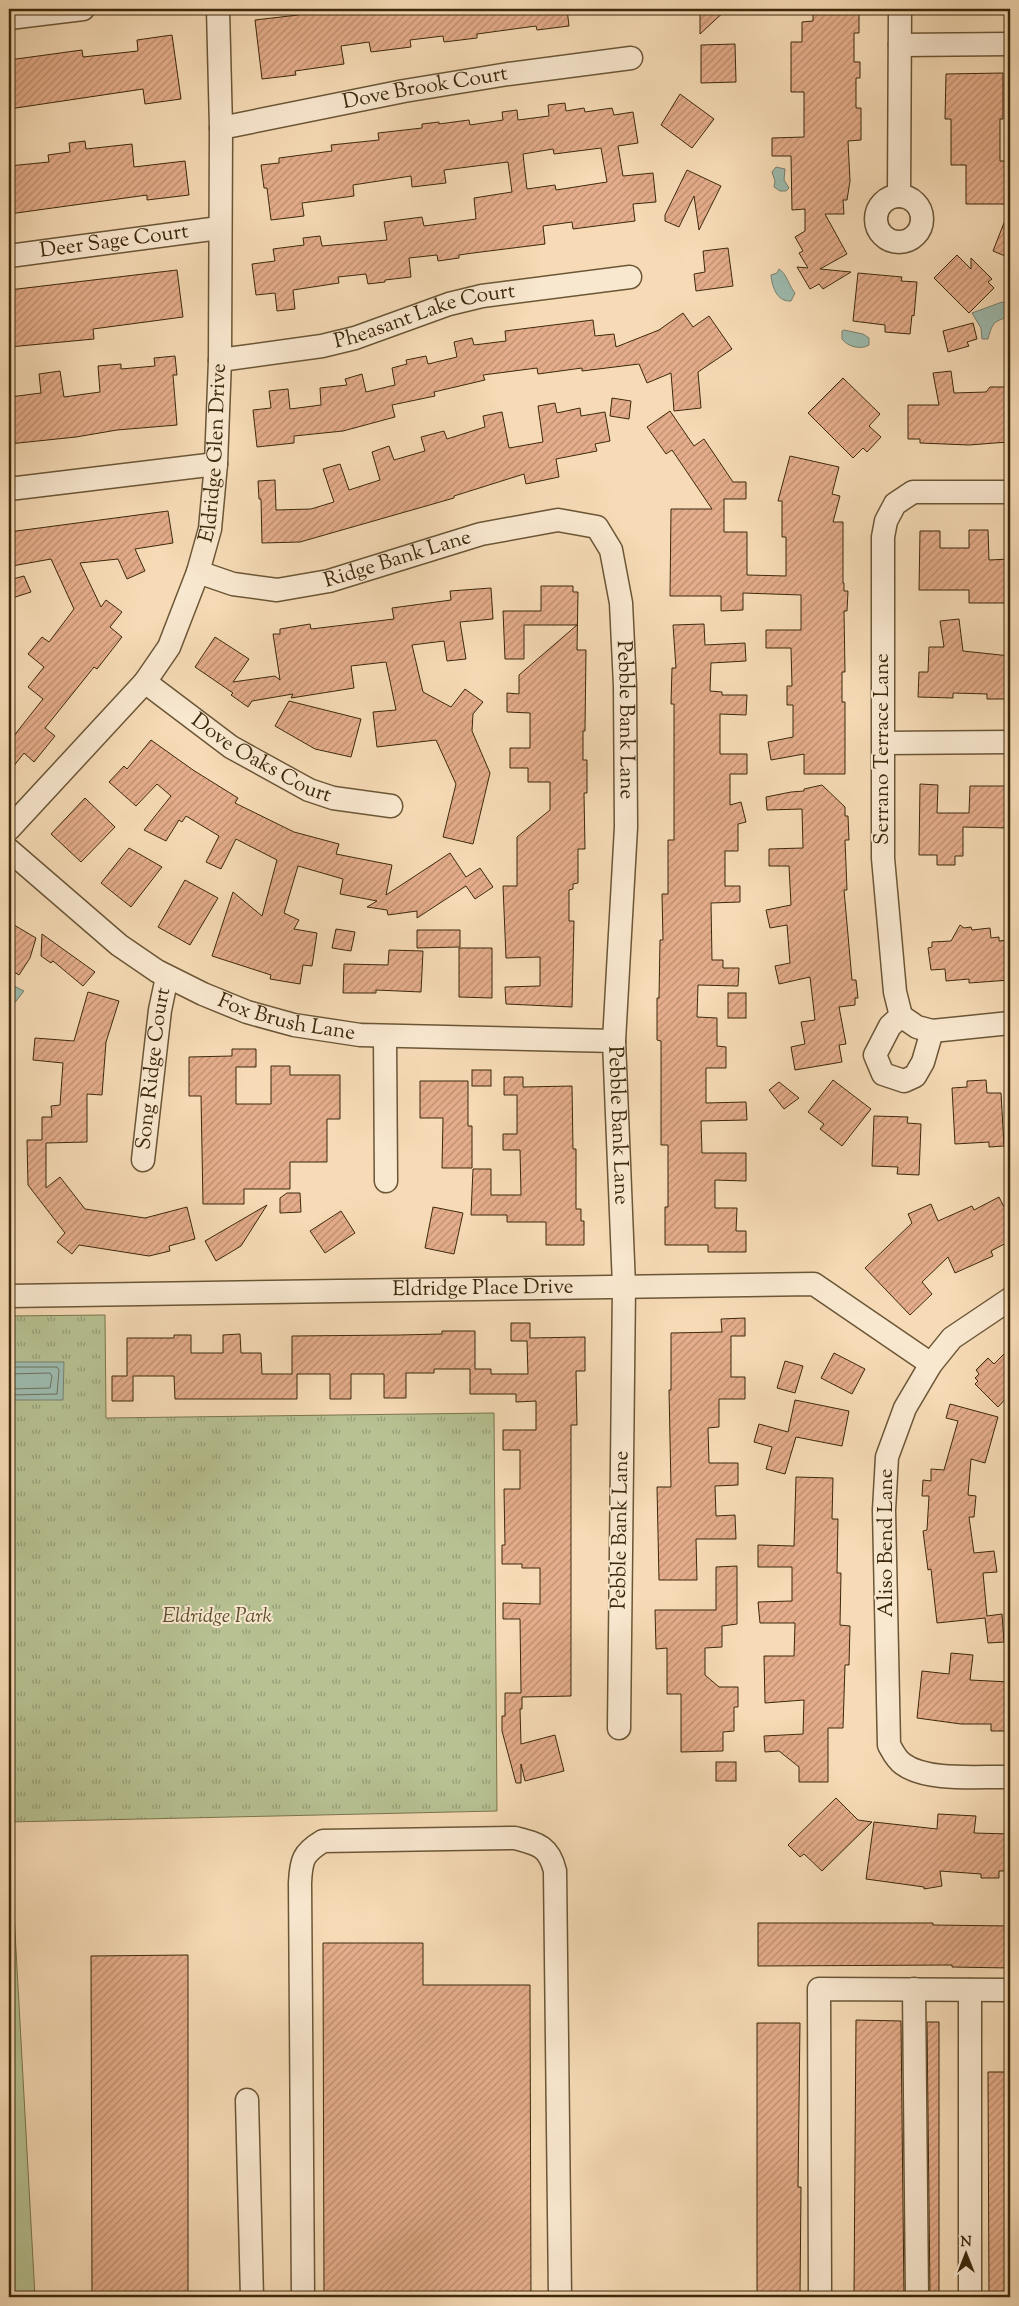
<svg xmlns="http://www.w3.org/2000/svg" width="1019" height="2306" font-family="'Sorts Mill Goudy',serif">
<defs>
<pattern id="park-tufts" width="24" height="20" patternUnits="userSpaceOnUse" patternTransform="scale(1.25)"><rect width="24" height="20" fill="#b7c192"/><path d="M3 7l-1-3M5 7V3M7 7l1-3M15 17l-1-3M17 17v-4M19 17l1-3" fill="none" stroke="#969d76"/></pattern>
<pattern id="building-hatch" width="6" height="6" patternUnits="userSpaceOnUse" patternTransform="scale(1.25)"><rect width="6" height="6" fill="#e5ad8b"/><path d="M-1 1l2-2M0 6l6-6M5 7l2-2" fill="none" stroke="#bb8d70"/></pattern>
</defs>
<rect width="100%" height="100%" fill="#f6dbb6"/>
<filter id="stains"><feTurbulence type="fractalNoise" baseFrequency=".004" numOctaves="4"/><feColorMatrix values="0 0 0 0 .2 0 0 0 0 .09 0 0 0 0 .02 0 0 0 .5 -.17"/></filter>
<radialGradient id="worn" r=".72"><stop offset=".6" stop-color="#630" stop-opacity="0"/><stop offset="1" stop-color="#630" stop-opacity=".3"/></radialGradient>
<!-- grass -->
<path fill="#b7c192" stroke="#7a754f" d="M9,1822L35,2297H9Z"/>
<!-- park -->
<path fill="url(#park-tufts)" stroke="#7a754f" d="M105,1315L106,1418L494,1413L497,1811L9,1822V1316Z"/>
<!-- water -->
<g fill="#9dbbaf" stroke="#77816e">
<path d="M776,167L785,169L784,180L789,188L786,191H780L774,187L775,181L772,172Z"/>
<path d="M779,269C787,274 789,286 795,293L791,301C777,302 772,287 771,275L777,273Z"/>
<path d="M1002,302L1010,305V316C995,322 993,320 988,339H982L981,328L972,313Z"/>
<path d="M844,330L863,334L869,338V345C861,350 848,347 842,339V331Z"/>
<path d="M14,986L24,991L13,1005H9V996Z"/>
<path d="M9,1362H64L63,1400H9Z"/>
</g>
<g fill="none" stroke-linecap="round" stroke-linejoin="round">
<!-- shore -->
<g stroke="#6d725e" stroke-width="1">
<path d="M9,1367H57L59,1370L57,1394L9,1395"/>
<path d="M9,1374L50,1373L52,1376L50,1388L9,1389"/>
</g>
</g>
<!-- building -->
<g fill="url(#building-hatch)" stroke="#3d290c" fill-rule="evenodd">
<path d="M305,9H567L569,26L537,30L536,26L477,34V38L444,42L443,36L410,40L411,47L371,52L369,42L341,46L344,64L295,71L296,75L262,79L255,20L298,15L297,10Z"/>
<path d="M700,9H727L700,34Z"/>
<path d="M813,9H859V33H854V62H860V78H856V108H861V140L848,141L850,181L847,200H843L844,214H825L847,254L820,269L851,272L823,289L819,284L810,289L797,267L808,268L799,253L803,251L795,237L805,231V209L792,210L791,156H772V138L804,137V92H791V42H802V22L813,21Z"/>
<path d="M172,35L181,99L145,104L143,89L9,109V60L82,50L83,57L138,51L137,40Z"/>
<path d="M735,44L736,82L701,83V45Z"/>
<path d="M1003,73V119H1000V161H1010V180H1007V204H966V165H951V119H945L946,74Z"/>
<path d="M680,94L714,119L692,148L661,125Z"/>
<path d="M565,103L566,111L584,108L585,112L612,108L614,115L633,112L638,143L618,146L623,176L653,173L656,202L633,204L635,221L573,229L572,222L543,226L545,244L473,253L459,255V258L438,261L437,255L409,258L411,277L385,280V282L368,284L366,274L338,277L339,283L293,290L295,309L277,311L275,293L256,295L252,264L275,261L273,249L304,245L303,238L320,236L322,246L387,240L384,222L422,217L424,226L476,219L474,198L512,192L508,162L444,170L446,183L412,187L411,176L353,185L354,196L302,203L304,216L271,220L267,188H264L261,165L279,163V158L332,151L331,145L379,140L378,133L422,128V124L439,122V124L469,120L470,125L503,120L502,112L517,110L518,120L549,116L548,105ZM601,148L607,182L556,190L555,185L527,189L523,154L553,149L554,154Z"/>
<path d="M85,141L86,149L132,144L134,167L185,161L189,195L147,200V195L9,214V166L49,162L48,155L70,152L69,143Z"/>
<path d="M687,170L721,186L699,230L694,196L679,227L665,221V215Z"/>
<path d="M1009,210L1010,211V258L993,251Z"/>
<path d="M728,248L733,286L696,291L694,274L705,272L703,251Z"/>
<path d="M957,255L971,269V258L992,279L988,282L994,288L969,313L934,278Z"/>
<path d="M177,270L183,317L93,329L94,339L9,347V290Z"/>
<path d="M858,273L902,277L901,281L917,282L914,316L912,315L910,334L885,332V325L853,321Z"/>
<path d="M683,313L693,327L709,316L732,349L698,372L701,408L674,411L671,373L647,383L639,364L582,371V368L538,374L537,368L483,375L485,380L434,392L435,396L392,405L395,417L343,431L294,436V443L257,447L253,410L271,408L269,391L288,389L290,409L321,405L320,388L347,385L345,379L362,374L366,392L395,385L392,368L407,364L406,360L426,356L428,364L457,357L454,342L472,338L474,345L506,341L505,331L593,320L595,336L614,334L616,347L659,330Z"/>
<path d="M973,323L977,339L967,342L969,346L948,352L943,331Z"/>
<path d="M175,356L177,375H173L177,425L117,430L76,437L9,444V410H12L10,397L41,393L39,374L60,371L64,397L100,392L98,366L121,364V369L155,366L154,358Z"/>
<path d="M951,371L954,393L986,392L990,387H1007V401H1010L1008,442L969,445L920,443V439H908V405H939L933,373Z"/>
<path d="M843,378L880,414L869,426L881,437L867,452L863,448L853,458L808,413Z"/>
<path d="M612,398L631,401L629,419L610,416Z"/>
<path d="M555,403L557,413L580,408L581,416L605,412L610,441L595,444L597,451L556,459L559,477L526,484L524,474L454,496V498L300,542L262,543L261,499H259L258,481L275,480L276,510L311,509L334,502L323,469L340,464L349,490L380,480L372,452L389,446L394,460L425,451L421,437L444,431L447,439L485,427L483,416L502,412L509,448L543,442L538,406Z"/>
<path d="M670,411L694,446L704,439L733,482H746V499H724V532H747V575L786,576V537H782V501H778L790,456L839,467L832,494L840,496L833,522H843V583H844V591H848L847,611H844L845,672H842V702H845V774H804V754L771,760L768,742L793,737V705H787V686H792L791,648H766V630H801V595L743,593V610L721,611V596H670L671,509H712L672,450L666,454L647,427Z"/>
<path d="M168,511L173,543L135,549L145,571L127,579L118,559L80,563L101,607L106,600L122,612L110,627L122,637L97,669L94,667L45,728L55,736L34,762L24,753L9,772V742L43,699L28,687L44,667L28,654L42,637L49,642L74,609L51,559L12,566L9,532Z"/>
<path d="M969,530H988L989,560L1010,559V603H969V590H919L920,531H940V548H969Z"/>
<path d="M24,576L31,592L9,599V580Z"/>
<path d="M541,586H573V592H578L577,650H586L585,731H583V760H587V793H584L585,849H578V883L573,884V889L569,890V921H574L572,1007L506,1004L505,987L540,986V957L506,958L503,886H517V837L550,810V782H528V768H510V748H530V713L507,712V693L519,694V675L577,625H524V659H505L503,611H541Z"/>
<path d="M491,588L493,619L460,622L466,659L447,661L444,641L412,645L423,692L451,707L465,689L483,702L473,714L472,731L490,773L473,844L443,837L456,784L436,740L377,747L373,712L396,710L386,662L351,666L354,688L291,698L293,694L252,701L248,707L231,695L233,693L195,667L215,637L249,659L233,682L275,676L280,680L273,634H280V629L310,624L311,629L394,619L392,608L451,600L450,591Z"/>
<path d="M959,619L963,651L1010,656V699H987V694L953,693V698L918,697L919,672H928L929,647H944L940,621Z"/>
<path d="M704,624L705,645L745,643L746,661L711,663L710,691L722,692V695H747L746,715L720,714V754H747V774H730V805L741,802L746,822L738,824V851H725V886H740V902L711,903L712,960H723V968H739L738,986L698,985L697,1017L717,1018V1046L726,1047V1068H706V1103L746,1102L747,1120L701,1121L702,1153H746V1181L715,1180V1208H737L736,1231H746V1252H708V1245H665V1207H668V1145H661V1041L657,1040V998H659L660,940H663L662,894H668V840H674V704H671L672,668H676L673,625Z"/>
<path d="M289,701L361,719L351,757L315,749L275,726Z"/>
<path d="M151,740L193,770L238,798L235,803L294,832L339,844L336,854L392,865L386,895L450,853L466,877L480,868L493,887L475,899L466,886L417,918V911L388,915L387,910L367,907L377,901L340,894L343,879L298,866L284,913L299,920L294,929L317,933L312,966L303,965L300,984L270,979L271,975L212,956L233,892L262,916L277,860L236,839L221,869L206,862L219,836L186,816L182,822L179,820L166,841L144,830L171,796L157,784L136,806L109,782L124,766L127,769Z"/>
<path d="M920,784L938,785L937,813H969L970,786H1004L1010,790L1009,828L963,827V856H955V865H937V855H919Z"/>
<path d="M822,785L845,807V816H848L849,840H845L847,890H844L852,980H856L858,998H855V1005L839,1007L846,1044L839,1045L842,1062L795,1070L791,1047L805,1044L801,1022L815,1020L810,977L779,984L775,966L790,963L787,925L770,928L766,910L791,905L789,866H769V849L803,848L802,809L767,810L766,797L791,792L804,791V789Z"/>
<path d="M85,798L115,827L81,862L51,834Z"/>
<path d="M129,848L162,867L131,907L101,883Z"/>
<path d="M185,880L218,898L190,945L158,927Z"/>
<path d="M9,922L36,938L30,958L19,975L9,969Z"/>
<path d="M960,925L964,928L971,927L972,930L990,928L991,938L999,937V941L1009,940L1010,980L969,983V979L946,981L945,969L931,970L928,948L932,947V942L951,941Z"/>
<path d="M336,929L355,932L351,951L332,948Z"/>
<path d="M417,930H460V947L417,948Z"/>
<path d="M42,934L95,972L83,986L53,961L51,963L41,956Z"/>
<path d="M459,948H492V998L459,997Z"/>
<path d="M389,950L423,951L421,992L376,990V993H343L344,964L388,965Z"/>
<path d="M88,992L119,1001L106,1042L102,1095L87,1094V1142L46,1143V1188L60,1177L85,1209L145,1218L187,1207L195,1239L169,1246L170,1251L149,1256L79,1245L72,1254L57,1242L65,1233L28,1185L27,1140H42V1117H52L51,1106L60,1105L63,1063L33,1060L35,1038L74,1041Z"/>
<rect x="728" y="993" width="18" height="25"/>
<path d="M232,1049H256V1067H236V1104H271V1066H290V1075H340V1119H327V1162H290V1189H244V1204H203L201,1096H189V1057L232,1056Z"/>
<rect x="472" y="1070" width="19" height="16"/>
<path d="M504,1077H523V1087L572,1086L573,1149H576V1209H581V1221H584V1245H546V1222H507V1215H471L473,1169H491V1195H521L520,1150H503V1134H517V1095H504Z"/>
<path d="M833,1080L871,1109L842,1146L820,1129L824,1124L808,1112Z"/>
<path d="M986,1080L987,1093H1001L1004,1146L989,1147V1142L955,1144L952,1088L967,1087V1081Z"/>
<path d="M420,1081H468V1126H472V1168H442L443,1118H420Z"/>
<path d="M779,1082L799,1098L784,1109L769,1090Z"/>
<path d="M874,1116L908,1117L907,1123L921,1124L919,1175L897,1174L898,1167L872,1166Z"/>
<path d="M287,1193H300L301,1212L280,1213V1198Z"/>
<path d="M999,1197L1004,1207L1010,1204V1241L991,1251L993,1256L955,1273L948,1257L922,1282L932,1294L910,1315L865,1268L912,1223L908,1214L931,1204L938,1221L972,1206L974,1210Z"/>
<path d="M267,1205L241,1246L216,1261L205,1241Z"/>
<path d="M433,1207L463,1213L454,1254L425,1248Z"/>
<path d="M341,1211L355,1233L325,1253L310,1231Z"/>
<path d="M745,1318V1336H731V1377H745V1399H719V1427L708,1428L709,1463H738V1485L715,1486L716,1516L735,1515L736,1539H696L697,1580H659L657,1487H671L669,1390H671V1333L722,1332L721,1319Z"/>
<path d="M511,1323H530V1338L585,1337V1371H576L577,1425H571V1696L522,1697V1709H520L521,1744L555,1735L564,1771L525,1781L521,1764V1783H516L502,1731V1716H505V1693H521L520,1619H503V1603L540,1604V1568H522V1564H502V1545H505L504,1489H520V1450H503V1430H536V1401L516,1402V1394H470V1369H434V1373H406V1398H384V1374H351V1399H330V1374H297V1399H175L174,1376H133V1401H112V1376H127V1338H174V1335H191V1353H223V1335L240,1334L241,1353H261L262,1374H292V1336L400,1335L442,1334V1331H475V1369H491V1374H528L527,1341H511Z"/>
<path d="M1010,1348V1401L1008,1396L998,1407L975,1384L978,1381L975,1378L979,1374L976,1370L988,1358L994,1364Z"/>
<path d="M834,1353L865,1369L852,1394L821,1378Z"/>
<path d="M785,1361L803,1366L795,1393L777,1388Z"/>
<path d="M795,1400L849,1411L842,1446L796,1437L785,1474L766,1469L772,1447L754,1442L759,1424L788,1432Z"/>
<path d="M950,1404L998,1417L985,1463L971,1459L968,1495L976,1496L974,1517H969L974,1553L994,1551L997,1572L983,1573L987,1616L1002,1614L1004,1642L988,1643L985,1618L937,1623L931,1569L928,1570L923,1531L927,1530L929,1496H922L923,1480L931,1481V1469L944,1470L958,1421L946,1418Z"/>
<path d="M796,1477L833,1478L832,1519H838L837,1573H841L840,1625L850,1626L849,1665H845L843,1728H828V1782H799V1767L779,1751L765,1752L764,1736L803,1734L804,1700L765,1703L764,1656H794L795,1623H760L758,1602L792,1601V1567H758V1545L794,1546Z"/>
<path d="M737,1566V1624L722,1626V1647L705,1648V1675L719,1687H738V1707H734V1731L723,1732V1751L681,1752V1694H667V1648L656,1649L655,1610H716V1567Z"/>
<path d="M951,1653L973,1655L970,1680L1010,1682V1731H991V1724H961L917,1718L922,1671L949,1674Z"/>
<rect x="716" y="1762" width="20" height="19"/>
<path d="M836,1798L858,1820L872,1822L822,1871L804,1854L800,1857L788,1845Z"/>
<path d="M938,1814L976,1816L974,1833L1010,1834V1871H999V1878H981V1874L940,1871L942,1886L924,1889V1887L866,1879L874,1822L937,1829Z"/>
<path d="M758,1923H933V1925L1010,1926V1968L952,1967V1965L758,1966Z"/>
<path d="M323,1943H423V1985H530L531,2297H324Z"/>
<path d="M188,1955V2297H92L91,1956Z"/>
<path d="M856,2020L901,2021L904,2297H854Z"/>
<path d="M927,2022H939V2297H930Z"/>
<path d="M757,2023H800L798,2187H801L800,2297H757Z"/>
<path d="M988,2072H1010V2297H989Z"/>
</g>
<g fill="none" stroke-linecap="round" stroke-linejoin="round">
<!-- minor casing -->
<g stroke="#6b5636" stroke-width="25">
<g id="minor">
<path d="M9,18L83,9"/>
<path d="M900,45L1010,44"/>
<path id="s1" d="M221,128L404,91L508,74L631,58"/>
<path d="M899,196L900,9"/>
<circle cx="899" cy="219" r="23"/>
<path id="s2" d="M9,256L219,228"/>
<path id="s3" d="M220,360L322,346L355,338L449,304L482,296L630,277"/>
<path d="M9,489L216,464"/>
<path d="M1010,492H913L895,504L886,521L883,537V858L895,992L901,1016L917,1027L932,1031L1010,1023"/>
<path id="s4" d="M198,572L233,584L277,590L329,581L481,534L558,520L597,527L611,550L621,603L625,686L626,827L614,1041L624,1286L619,1728"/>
<path id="s5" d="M145,682L231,747L309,790L333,798L391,806"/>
<path d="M884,743L1010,742"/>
<path id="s6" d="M9,829L145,682L169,647L198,572L210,529L216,464L220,360L221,128L218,9"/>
<path id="s7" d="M9,850L119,945L157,971L203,994L247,1012L294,1025L360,1035L614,1041"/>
<path d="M901,1016L890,1026L875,1055L883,1074L904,1081L915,1076L923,1062L932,1031"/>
<path d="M385,1037L386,1181"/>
<path id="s8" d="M143,1160L160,1010L167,977"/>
<path id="s9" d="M9,1296L814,1284L931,1364"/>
<path d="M1010,1299L952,1338L931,1364L905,1408L887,1457L884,1510L889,1745C893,1752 896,1759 903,1764C927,1782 981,1776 1010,1777"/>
<path d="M914,1989L917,2297"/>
<path d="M970,1990V2297"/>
<path d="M247,2100L252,2297"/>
<path d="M303,2297L300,1883C301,1860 303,1853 323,1841L515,1838C538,1844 549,1846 555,1871L560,2297"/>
<path d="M820,2297L819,1989L1010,1990"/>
</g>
</g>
<!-- minor -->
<use href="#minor" stroke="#f9e8d0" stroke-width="22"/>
</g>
<g text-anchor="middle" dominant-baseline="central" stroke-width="4" stroke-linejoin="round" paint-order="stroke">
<!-- street labels -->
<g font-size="21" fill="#3d290c" stroke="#f9e8d0">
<text stroke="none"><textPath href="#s1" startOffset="208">Dove Brook Court</textPath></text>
<text stroke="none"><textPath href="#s2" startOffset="106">Deer Sage Court</textPath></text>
<text stroke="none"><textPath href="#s3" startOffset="210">Pheasant Lake Court</textPath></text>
<text stroke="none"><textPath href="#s6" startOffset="444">Eldridge Glen Drive</textPath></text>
<text stroke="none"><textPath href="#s4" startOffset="206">Ridge Bank Lane</textPath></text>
<text stroke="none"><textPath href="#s4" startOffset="609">Pebble Bank Lane</textPath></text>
<text transform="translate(883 749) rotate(-90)">Serrano Terrace Lane</text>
<text stroke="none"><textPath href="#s5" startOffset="140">Dove Oaks Court</textPath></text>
<text stroke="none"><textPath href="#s7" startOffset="330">Fox Brush Lane</textPath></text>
<text stroke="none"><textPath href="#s8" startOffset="92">Song Ridge Court</textPath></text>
<text stroke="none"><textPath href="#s4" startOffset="1015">Pebble Bank Lane</textPath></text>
<text stroke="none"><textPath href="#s9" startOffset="474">Eldridge Place Drive</textPath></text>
<text transform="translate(621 1530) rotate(-89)">Pebble Bank Lane</text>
<text transform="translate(887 1543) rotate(-90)">Aliso Bend Lane</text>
</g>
<!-- park labels -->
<g font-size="21" font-style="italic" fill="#5c4f2e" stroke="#f9e8d0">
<text x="217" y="1617">Eldridge Park</text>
</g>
</g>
<!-- margin -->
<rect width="1019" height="2306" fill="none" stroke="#f6dbb6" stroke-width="30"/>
<rect x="10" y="10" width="999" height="2286" fill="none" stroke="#3d290c" stroke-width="2.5"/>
<rect x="15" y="15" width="989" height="2276" fill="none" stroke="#3d290c"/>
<!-- north arrow -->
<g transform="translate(966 2254)" stroke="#f9e8d0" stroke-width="4" paint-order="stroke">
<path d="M0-4L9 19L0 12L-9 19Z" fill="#3d290c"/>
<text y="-8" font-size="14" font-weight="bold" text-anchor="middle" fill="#3d290c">N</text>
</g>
<rect width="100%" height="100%" filter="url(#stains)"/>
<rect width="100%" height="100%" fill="url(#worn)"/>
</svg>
